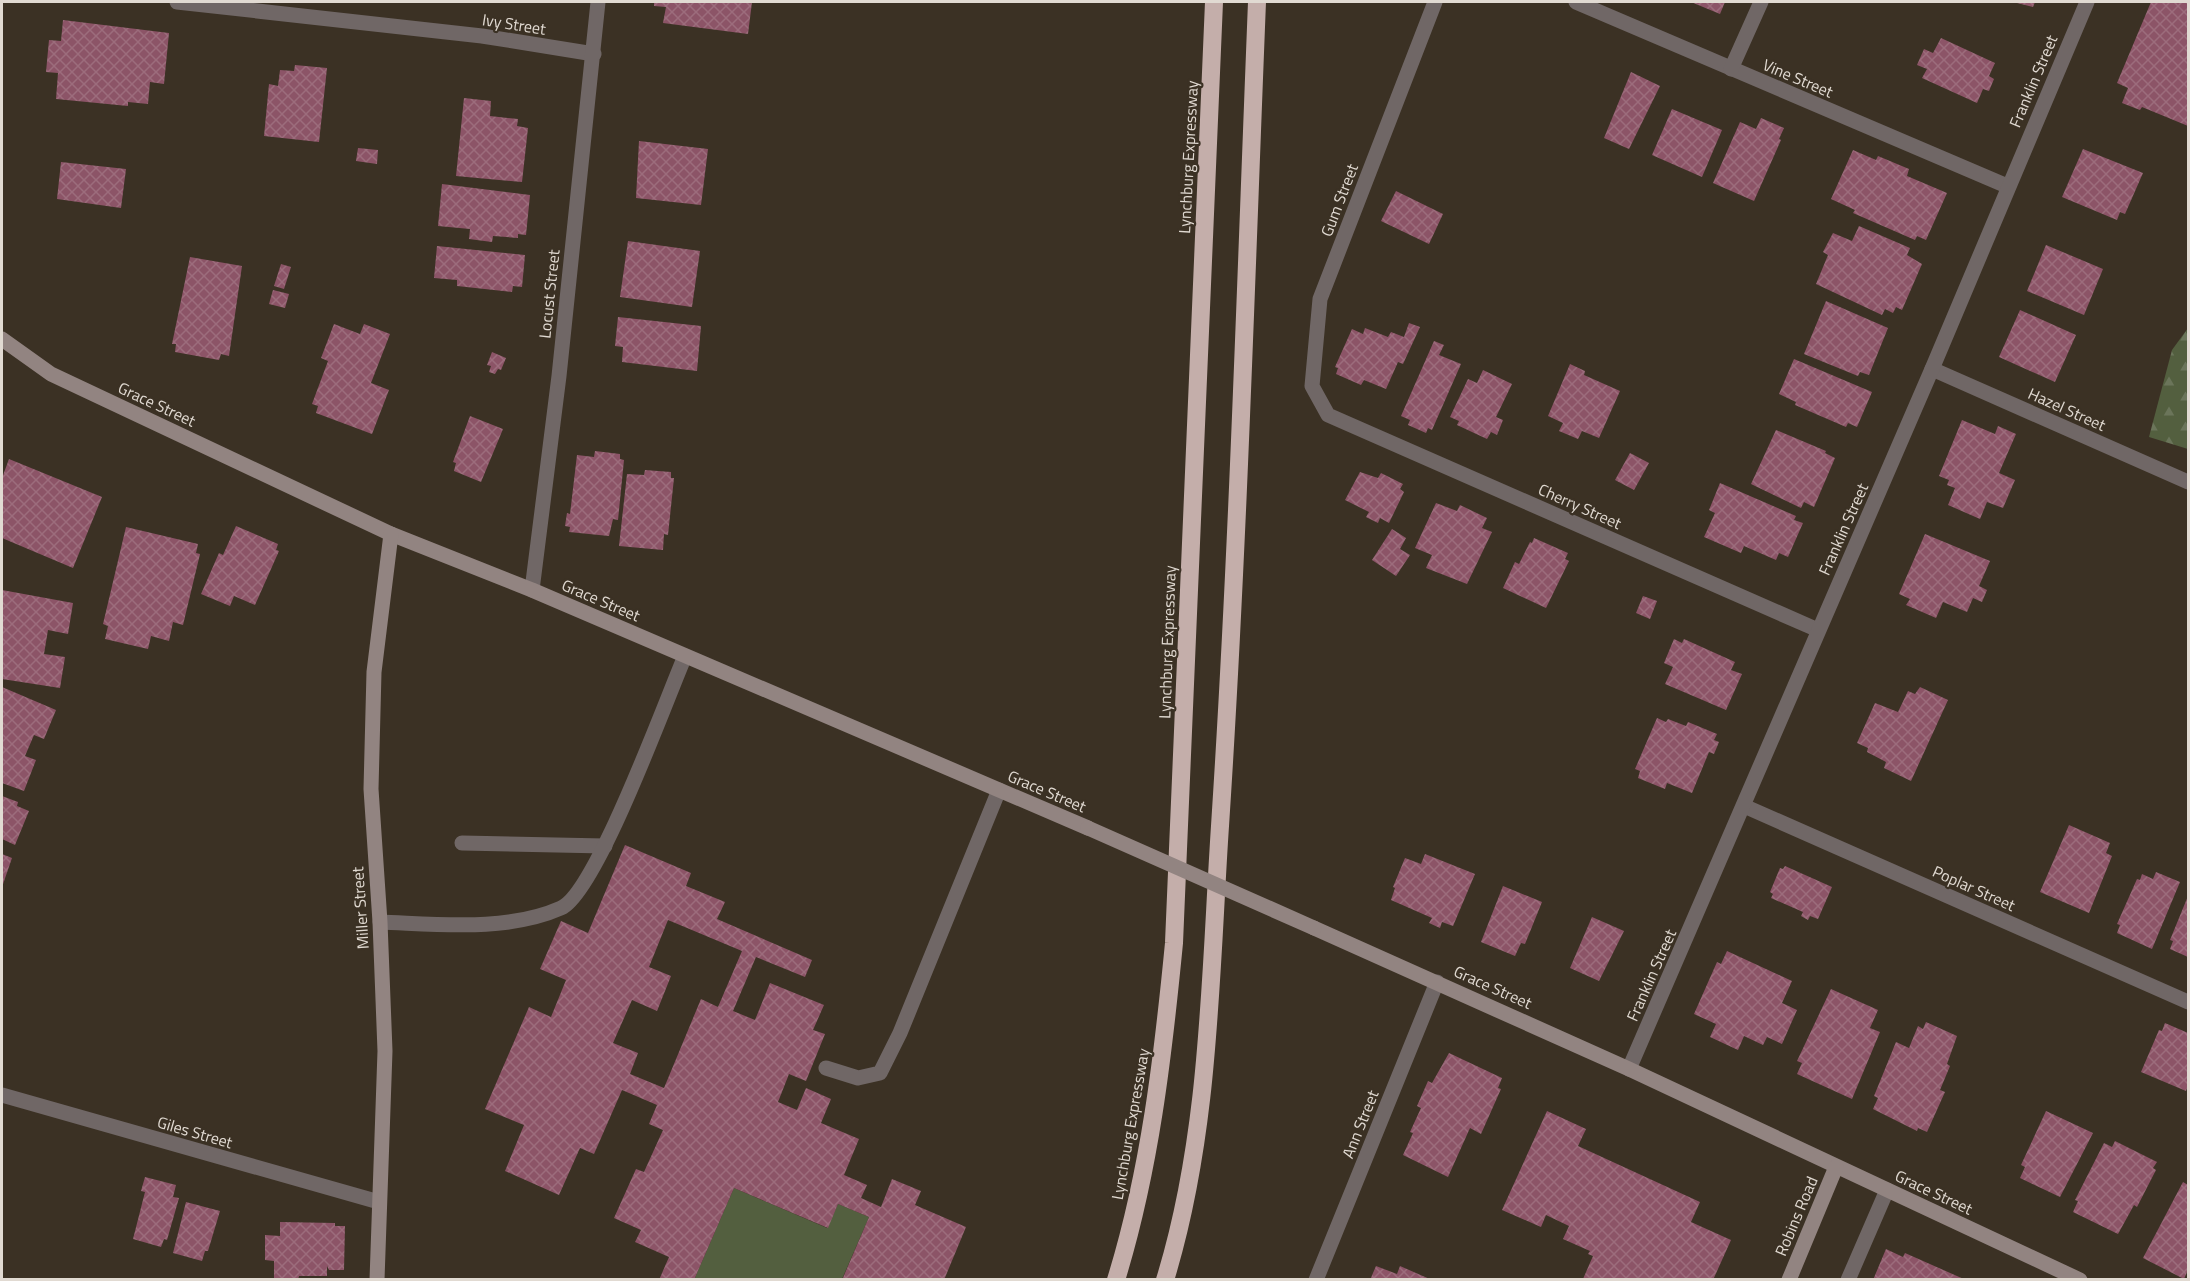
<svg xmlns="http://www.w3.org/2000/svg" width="2190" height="1281" font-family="'Titillium Web',sans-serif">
<defs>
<pattern id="forest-firs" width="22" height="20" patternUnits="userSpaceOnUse" patternTransform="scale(1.5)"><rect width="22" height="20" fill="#535f3f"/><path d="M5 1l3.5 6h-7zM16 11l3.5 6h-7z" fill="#6b755a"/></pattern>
<pattern id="building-cross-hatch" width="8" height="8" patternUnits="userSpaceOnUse" patternTransform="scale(1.5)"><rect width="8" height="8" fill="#8c5467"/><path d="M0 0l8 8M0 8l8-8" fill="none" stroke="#9c6c7c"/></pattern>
</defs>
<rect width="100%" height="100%" fill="#3b3124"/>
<!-- green -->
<path fill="#535f3f" d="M734,1188L827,1228L838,1204L869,1217L842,1279L694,1280Z"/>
<!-- forest -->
<path fill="url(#forest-firs)" d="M2188,328V449L2149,437L2172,350Z"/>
<!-- building -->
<g fill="url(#building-cross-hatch)" fill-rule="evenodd">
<path d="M654,2H752L748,34L663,23L666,7L654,6Z"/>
<path d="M1691,2H1725L1720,14Z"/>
<path d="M2013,2H2035L2033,7Z"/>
<path d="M2151,2H2188V126L2142,107L2140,110L2122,103L2128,88L2117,83Z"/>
<path d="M63,20L169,33L164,84L150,82L148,104L128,102V106L56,99L58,73L46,72L49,40L61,41Z"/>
<path d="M1941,38L1995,63L1989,76L1994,79L1989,91L1983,89L1977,103L1922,78L1927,69L1917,65L1924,49L1933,53Z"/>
<path d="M295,65L327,68L319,142L264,136L269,84L278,86L280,70L294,71Z"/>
<path d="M1631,72L1660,86L1629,149L1604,138Z"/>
<path d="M464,98L491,101L490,116L518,119L517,126L528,128L522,182L456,176Z"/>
<path d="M1672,109L1722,130L1702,177L1652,155Z"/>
<path d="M1761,118L1784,128L1779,139L1781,140L1754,201L1713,183L1740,122L1756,129Z"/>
<path d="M639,141L708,149L701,205L636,198Z"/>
<path d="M358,148L378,150L377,164L356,161Z"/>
<path d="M2083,149L2143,173L2125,214L2120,212L2117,220L2062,197Z"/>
<path d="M1853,150L1876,160L1878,156L1909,169L1907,176L1947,193L1926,240L1917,236L1915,240L1853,213L1855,210L1831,199Z"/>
<path d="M61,162L126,169L121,208L57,199Z"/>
<path d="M442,184L530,195L526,235L518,234V238L493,236L492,242L469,239L470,229L438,226Z"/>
<path d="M1396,191L1443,214L1429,244L1381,221Z"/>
<path d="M1859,226L1910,248L1907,255L1922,264L1902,310L1896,307L1893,313L1885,309L1882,315L1816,284L1828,255L1823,252L1833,233L1852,241Z"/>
<path d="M628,241L700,251L692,307L620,297Z"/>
<path d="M2046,245L2103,269L2084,315L2027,291Z"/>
<path d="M437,246L525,255L522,287L513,286L512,292L457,286V280L434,278Z"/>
<path d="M190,257L242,266L229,356L221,354L219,360L175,352L176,344H172Z"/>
<path d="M281,264L291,267L284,289L274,286Z"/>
<path d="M273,290L289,294L285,308L269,304Z"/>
<path d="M1826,301L1888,328L1869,375L1860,372L1858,376L1804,354Z"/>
<path d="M2020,310L2076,335L2055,382L1999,357Z"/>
<path d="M618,317L701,326L697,371L622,362L623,347L615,346Z"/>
<path d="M1409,323L1420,327L1403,364L1398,362L1386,389L1364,380L1361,385L1336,374L1338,368L1335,367L1352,329L1363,334L1365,328L1388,337L1391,332L1404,337Z"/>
<path d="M334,324L360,334L364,324L390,334L371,383L389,390L372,434L316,413L318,406L312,404L328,361L321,358Z"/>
<path d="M1434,341L1444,345L1439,355L1461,364L1432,430L1428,428L1426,433L1408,425L1410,420L1401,416Z"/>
<path d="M492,352L506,358L501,370L498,369L495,374L489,372L491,366L487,365Z"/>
<path d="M1794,359L1872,392L1857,427L1848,423L1846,427L1795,405L1796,402L1779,394Z"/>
<path d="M1570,364L1585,371L1584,375L1620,391L1599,438L1582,431L1578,439L1559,431L1563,423L1548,416Z"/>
<path d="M1483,370L1512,384L1496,417L1503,420L1497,435L1491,432L1487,439L1457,425L1459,421L1450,417L1468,379L1477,383Z"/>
<path d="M470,416L503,429L481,482L454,471L456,463L453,462Z"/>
<path d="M1962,420L1995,434L1998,426L2016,434L1999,473L2015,480L2003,508L1987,502L1980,519L1948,505L1955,488L1947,485L1949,480L1939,476Z"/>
<path d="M1776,430L1826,451L1825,453L1835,458L1814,507L1804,502L1801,508L1751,484Z"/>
<path d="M595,451L620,454V459L624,460L618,520L613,519L609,536L569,532L570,527L565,526L567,513L570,514L577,455L594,457Z"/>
<path d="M1630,453L1649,463L1634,490L1615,480Z"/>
<path d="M9,459L102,497L73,568L2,538V478Z"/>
<path d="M645,470L671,472V478H674L668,535L664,534L663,550L619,546L627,474L644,475Z"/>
<path d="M1360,472L1378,478L1381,473L1403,484L1400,489L1404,492L1389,523L1380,518L1378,523L1366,517L1369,512L1345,500Z"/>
<path d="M1720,483L1796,516L1794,520L1803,523L1788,557L1779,553L1776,560L1744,546L1741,553L1704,537L1715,513L1709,510Z"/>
<path d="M1436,503L1457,511L1460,505L1487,518L1482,528L1492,532L1467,584L1426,568L1432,555L1415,548Z"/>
<path d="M236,526L278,544L276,550L279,551L255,605L234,596L230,606L201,594L219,553L223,555Z"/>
<path d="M126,527L198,544L196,553L200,554L183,625L173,622L169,641L151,636L148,649L105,639L108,626L103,624Z"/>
<path d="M1392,529L1406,538L1400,549L1410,555L1396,576L1372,560Z"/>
<path d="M1925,534L1990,561L1979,586L1987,590L1982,602L1973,598L1967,612L1943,602L1936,618L1906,605L1910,599L1899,594Z"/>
<path d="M1534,538L1568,553L1565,559L1569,561L1546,608L1503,588L1515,562L1519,564L1530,542L1532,543Z"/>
<path d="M2,590L73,603L68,634L48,630L44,654L65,657L60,688L2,679Z"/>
<path d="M1643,596L1657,601L1650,619L1636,613Z"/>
<path d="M1674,639L1682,643L1684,639L1735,662L1731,670L1742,674L1726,710L1665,684L1673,667L1664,663Z"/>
<path d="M2,687L56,710L44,739L34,735L25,756L36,760L24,791L2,783Z"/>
<path d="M1920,687L1948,700L1911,781L1884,768L1886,762L1867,752L1868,748L1857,743L1875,703L1898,712L1908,691L1915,694Z"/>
<path d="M1657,718L1666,722L1668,719L1686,726L1688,722L1717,734L1714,740L1719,742L1714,754L1709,752L1692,793L1667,783L1665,789L1638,778L1640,771L1635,769Z"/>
<path d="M2,796L18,802L17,806L29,811L15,845L2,839Z"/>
<path d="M2069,825L2110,843L2106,853L2112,856L2089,913L2040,892Z"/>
<path d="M625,845L691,873L686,886L725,902L717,919L812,960L805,977L756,957L733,1011L755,1020L770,983L824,1005L813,1030L825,1034L806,1081L789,1074L778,1102L797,1110L806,1088L831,1099L821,1123L859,1139L844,1175L867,1185L861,1198L881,1207L892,1179L921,1191L915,1205L966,1227L944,1280H842L869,1217L838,1204L828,1228L734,1188L694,1280H659L669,1257L635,1242L641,1230L614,1218L636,1169L644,1172L663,1130L649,1124L657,1105L622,1090L594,1154L580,1148L559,1195L505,1171L524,1125L485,1109L529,1007L551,1017L566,980L540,969L561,921L588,933ZM668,920L742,951L718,1007L701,999L664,1088L630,1074L638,1053L613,1043L632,1000L657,1011L671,976L649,967Z"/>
<path d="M2,854L12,858L2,887Z"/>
<path d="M1425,854L1475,874L1453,926L1442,922L1440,928L1429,923L1432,918L1391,900L1395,888L1393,887L1405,858L1421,864Z"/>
<path d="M1785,866L1832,887L1818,919L1810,916L1808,920L1801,916L1803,912L1771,898L1773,894L1770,892L1780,868L1783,869Z"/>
<path d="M2156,872L2180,882L2152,949L2117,933L2120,925L2117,924L2137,879L2140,880L2142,874L2153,879Z"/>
<path d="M1503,886L1542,902L1525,944L1521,943L1515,956L1481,942Z"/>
<path d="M2188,896V957L2170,949L2173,941L2170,940Z"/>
<path d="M1592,917L1624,931L1599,981L1570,968Z"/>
<path d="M1727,951L1792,981L1782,1003L1797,1010L1782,1044L1767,1037L1763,1045L1744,1036L1738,1050L1710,1037L1716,1024L1694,1014L1717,962L1721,964Z"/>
<path d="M1831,989L1878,1010L1870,1028L1880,1032L1852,1099L1797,1074L1802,1063L1797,1061Z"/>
<path d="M1926,1022L1957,1036L1947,1064L1950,1066L1940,1090L1945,1092L1927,1132L1918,1128L1917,1131L1873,1109L1878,1098L1874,1096L1896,1042L1909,1048L1918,1026L1923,1029Z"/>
<path d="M2165,1023L2188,1033V1085L2186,1091L2141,1072L2159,1030L2162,1031Z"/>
<path d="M1449,1053L1502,1078L1498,1088L1501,1089L1481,1134L1470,1128L1448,1177L1403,1155L1413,1133L1410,1132L1421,1108L1417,1106L1428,1081L1432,1083Z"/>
<path d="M1547,1111L1586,1129L1578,1146L1700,1202L1691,1222L1731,1240L1713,1280H1585L1583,1279L1593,1256L1588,1254L1590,1251L1563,1239L1569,1226L1546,1215L1541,1227L1502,1210Z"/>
<path d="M2046,1111L2093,1133L2060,1197L2020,1178L2025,1167L2021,1165Z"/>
<path d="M2115,1141L2157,1162L2153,1168L2156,1170L2137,1207L2134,1205L2118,1234L2073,1212L2078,1201L2075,1200L2104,1143L2112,1147Z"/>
<path d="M145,1177L176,1185L173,1197L179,1198L167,1240L164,1239L161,1247L133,1239L145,1192L141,1191Z"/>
<path d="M2183,1182L2188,1185V1270L2184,1279L2143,1258Z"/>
<path d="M186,1202L220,1211L208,1251H205L202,1261L173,1253Z"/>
<path d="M280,1222L335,1223V1226H345L344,1270H329L327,1266V1276H299L298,1280H274V1261L265,1260V1235L280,1236Z"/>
<path d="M1886,1249L1903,1257L1905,1253L1966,1280H1873Z"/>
<path d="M1376,1266L1397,1274L1400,1266L1432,1280H1370Z"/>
</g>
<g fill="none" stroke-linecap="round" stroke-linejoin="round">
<!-- lane -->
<g stroke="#706766" stroke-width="15">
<path d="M462,843L605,846"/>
<path d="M380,922C438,924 507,932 561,908C596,893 666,700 685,656"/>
<path d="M826,1068L858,1078L880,1073L900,1033L999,790"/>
</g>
<!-- street -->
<g stroke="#706766" stroke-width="15">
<path d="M177,2L482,36L594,54"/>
<path d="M1435,2L1320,299L1312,386L1328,415L1818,630"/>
<path d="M1576,2L2007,186"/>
<path d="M1731,69L1761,2"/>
<path d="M1932,369L2188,482"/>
<path d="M532,590L559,376L598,2"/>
<path d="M1744,806L2188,1002"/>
<path d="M1629,1069L1932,369L2087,2"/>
<path d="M2,1095L379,1202"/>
<path d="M1316,1280L1437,982"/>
<path d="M1848,1280L1887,1190"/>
</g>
<!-- secondary -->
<g stroke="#928481" stroke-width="15">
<path d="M2,339L51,374L391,534L532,590L1088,828"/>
<path d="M1314,928L1629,1069L2080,1280"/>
<path d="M377,1280L385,1051L380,922L371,789L374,672L391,534"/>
<path d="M1789,1280L1836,1167"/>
</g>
<!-- highway -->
<g stroke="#c4aeaa" stroke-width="18">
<path d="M1116,1280C1150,1170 1163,1056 1174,943L1214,2"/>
<path d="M1165,1280C1210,1134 1210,977 1220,826C1238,551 1246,276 1257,2"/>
</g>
<!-- secondary-bridge -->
<path stroke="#928481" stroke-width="15" d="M1088,828L1314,928"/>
</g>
<g text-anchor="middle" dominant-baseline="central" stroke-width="4.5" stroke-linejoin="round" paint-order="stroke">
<!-- street labels -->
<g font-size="16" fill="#e1dad2" stroke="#3b3124">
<text transform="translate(514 24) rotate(9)">Ivy Street</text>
<text transform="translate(1798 78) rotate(23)">Vine Street</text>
<text transform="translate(2033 81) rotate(-67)">Franklin Street</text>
<text transform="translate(1188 157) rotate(-87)">Lynchburg Expressway</text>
<text transform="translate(1339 200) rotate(-69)">Gum Street</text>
<text transform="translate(549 294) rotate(-84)">Locust Street</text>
<text transform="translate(157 404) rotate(25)">Grace Street</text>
<text transform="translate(2067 409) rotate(24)">Hazel Street</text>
<text transform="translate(1580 506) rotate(24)">Cherry Street</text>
<text transform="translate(1843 529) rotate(-66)">Franklin Street</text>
<text transform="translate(601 600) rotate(23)">Grace Street</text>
<text transform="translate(1167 642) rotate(-88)">Lynchburg Expressway</text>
<text transform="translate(1047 791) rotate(23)">Grace Street</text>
<text transform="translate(1974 888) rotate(24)">Poplar Street</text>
<text transform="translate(360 908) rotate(-94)">Miller Street</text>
<text transform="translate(1651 975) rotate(-66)">Franklin Street</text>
<text transform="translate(1493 987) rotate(24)">Grace Street</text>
<text transform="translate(1130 1124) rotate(-80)">Lynchburg Expressway</text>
<text transform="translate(1360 1124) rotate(-68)">Ann Street</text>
<text transform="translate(195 1132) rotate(16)">Giles Street</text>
<text transform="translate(1934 1192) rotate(25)">Grace Street</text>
<text transform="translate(1796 1216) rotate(-67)">Robins Road</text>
</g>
</g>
<!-- border -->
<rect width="2190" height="1281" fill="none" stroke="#e1dad2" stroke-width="6"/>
</svg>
